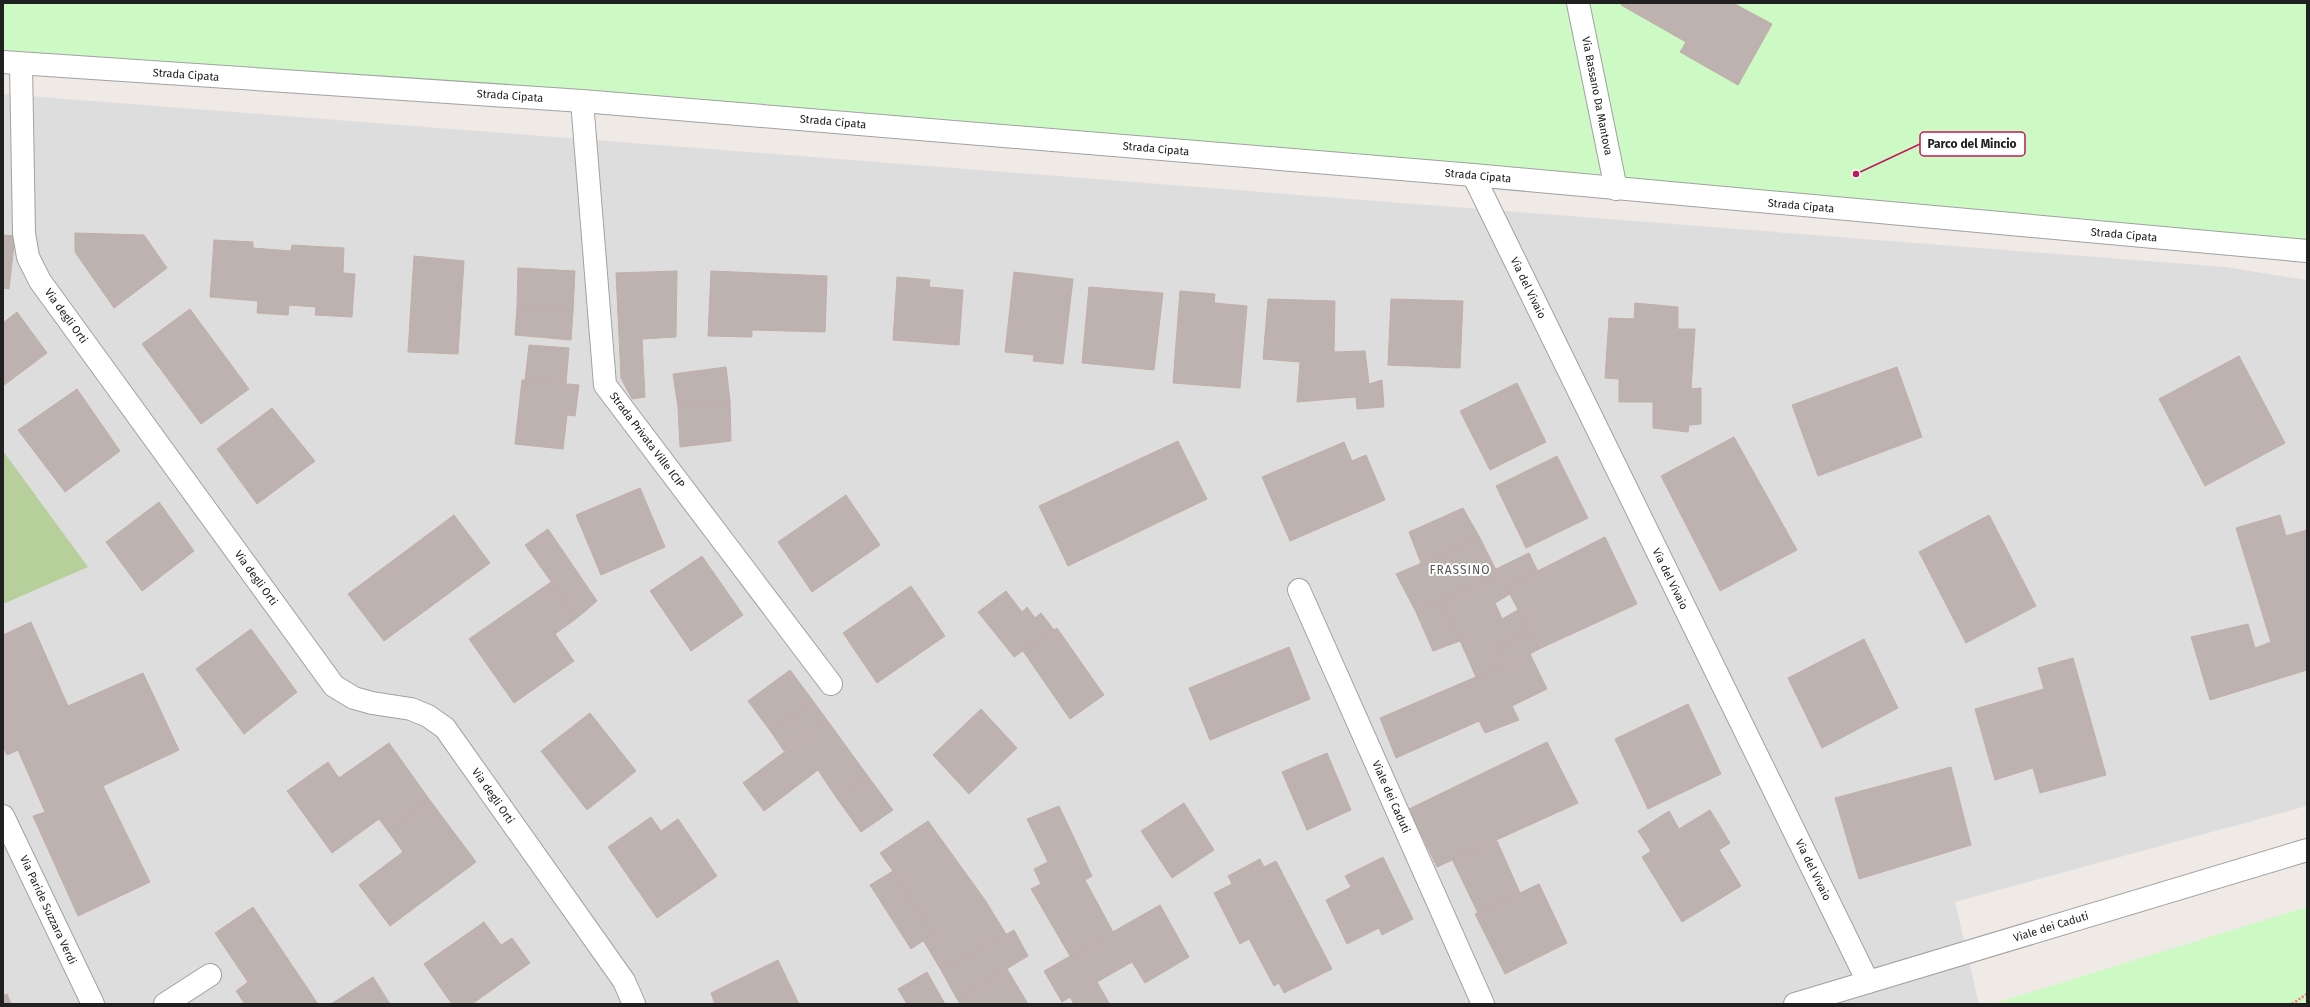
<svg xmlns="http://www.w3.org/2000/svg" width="2310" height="1007" font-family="'Fira Sans',sans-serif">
<rect width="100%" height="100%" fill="#f0eae6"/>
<!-- residential -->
<path fill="#dedddd" d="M3,94L2225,267L2307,280V806L1955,902L1979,1004H3Z"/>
<!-- forest -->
<path fill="#b7cf9b" d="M3,451L88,567L3,604Z"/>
<!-- park -->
<g fill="#ccf9c4">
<path d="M3,3H2307V251L3,60Z"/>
<path d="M2307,907V1004H1992Z"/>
</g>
<!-- building -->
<g fill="#bdb2af" stroke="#c2aea8">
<path d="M1622,3H1733L1772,24L1738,85L1680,52L1686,42L1621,5Z"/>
<path d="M75,233L144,235L167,268L114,308L75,252Z"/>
<path d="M3,235L15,236L9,289L3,288Z"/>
<path d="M214,240L253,242V248L291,251L292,245L344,248L343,273L355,274L352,317L315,315L316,307L289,305L288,315L257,313L258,301L210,297Z"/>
<path d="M414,256L464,261L458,354L408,352Z"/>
<path d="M518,268L575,271L573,312L517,307Z"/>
<path d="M677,271L676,337L642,339L645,397L632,399L621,378L616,273Z"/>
<path d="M711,271L827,276L825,332L752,330V337L708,336Z"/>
<path d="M1014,272L1073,279L1063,364L1033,361L1034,355L1005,352Z"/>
<path d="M897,277L930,280L929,287L963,290L959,345L893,340Z"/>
<path d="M1089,287L1163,293L1154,370L1082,363Z"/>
<path d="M1180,291L1215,294L1214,303L1247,306L1240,388L1173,383Z"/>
<path d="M1268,299L1335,301L1334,352L1365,351L1369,384L1382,380L1384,407L1357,409L1356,397L1297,402L1300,362L1263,359Z"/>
<path d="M1391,299L1463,301L1460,368L1388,365Z"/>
<path d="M1635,303L1678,307V329H1695L1691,389L1701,388V424L1689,425L1688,432L1653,428V402H1619V379L1605,378L1609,318L1634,319Z"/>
<path d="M517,307L573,312L571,340L515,335Z"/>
<path d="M190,309L249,389L201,424L142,344Z"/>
<path d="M17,312L47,353L3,386V323Z"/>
<path d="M529,345L569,348L566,383L525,380Z"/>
<path d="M2239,356L2285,443L2205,486L2159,399Z"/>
<path d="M726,367L730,401L678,407L673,374Z"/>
<path d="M1897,367L1922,437L1818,476L1792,405Z"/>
<path d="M522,380L579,385L575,416L567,415L563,449L515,444Z"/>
<path d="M1517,383L1546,442L1490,470L1460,411Z"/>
<path d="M77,389L120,451L65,492L18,430Z"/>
<path d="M730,401L731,441L680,447L678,407Z"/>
<path d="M272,408L315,461L257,504L217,449Z"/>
<path d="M1734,437L1797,550L1720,591L1661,476Z"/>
<path d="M1178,441L1207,499L1068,566L1039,506Z"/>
<path d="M1344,442L1352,461L1366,455L1385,500L1290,541L1262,477Z"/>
<path d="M1557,456L1588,518L1526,548L1496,486Z"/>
<path d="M640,488L665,547L601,575L576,515Z"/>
<path d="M846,495L880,545L812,592L778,542Z"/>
<path d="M159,502L194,551L142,591L106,542Z"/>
<path d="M1463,508L1480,538L1421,563L1409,532Z"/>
<path d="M454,515L490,563L384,641L348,594Z"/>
<path d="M1989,515L2036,606L1966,643L1919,552Z"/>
<path d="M2280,515L2286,536L2307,530V670L2210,700L2191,637L2248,624L2255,648L2271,642L2236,528Z"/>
<path d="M548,529L597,601L577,618L525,545Z"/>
<path d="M1605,537L1637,604L1539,649L1506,587Z"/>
<path d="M1480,538L1498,574L1416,612L1396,574Z"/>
<path d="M1529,553L1538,572L1506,587L1496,569Z"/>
<path d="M702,556L743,615L691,651L650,591Z"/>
<path d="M1498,574L1510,594L1495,603L1502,619L1518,610L1529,630L1498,647L1506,664L1476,677L1442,600Z"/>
<path d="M551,582L577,618L555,634L574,661L514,703L469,639Z"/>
<path d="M911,586L945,636L877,683L843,633Z"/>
<path d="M1006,591L1022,612L1027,607L1035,618L1041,613L1054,630L1014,657L978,612Z"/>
<path d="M1442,600L1460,641L1433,651L1416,612Z"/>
<path d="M31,622L68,706L143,673L179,750L103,786L150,882L78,916L33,816L45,812L18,750L7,755L3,747V635Z"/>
<path d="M1057,628L1104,695L1070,719L1023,651Z"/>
<path d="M251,629L297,692L244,734L196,669Z"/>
<path d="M1529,630L1539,649L1530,654L1547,689L1512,706L1519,720L1485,733L1479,721L1396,758L1380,718L1506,664L1498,647Z"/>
<path d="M1864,639L1898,708L1822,748L1788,678Z"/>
<path d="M1289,647L1310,699L1210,740L1189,688Z"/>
<path d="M2073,658L2106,775L2040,793L2033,768L1995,780L1975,709L2044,689L2038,668Z"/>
<path d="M790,670L813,701L771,732L748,701Z"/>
<path d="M813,701L827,720L784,751L771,732Z"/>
<path d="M1688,704L1721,774L1648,809L1615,739Z"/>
<path d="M981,709L1017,748L969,794L933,755Z"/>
<path d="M590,713L636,771L587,810L541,751Z"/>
<path d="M827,720L867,775L836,797L818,770L764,811L743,783Z"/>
<path d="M1547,742L1578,803L1437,867L1409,809Z"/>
<path d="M389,743L429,799L388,831L379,819L332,853L287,791L328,762L339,778Z"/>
<path d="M1327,753L1351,810L1307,830L1282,772Z"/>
<path d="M1951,767L1971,845L1859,879L1835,798Z"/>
<path d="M867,775L893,810L861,832L836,797Z"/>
<path d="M429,799L476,862L390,926L359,885L403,852L388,831Z"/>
<path d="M1184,803L1214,850L1172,878L1141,831Z"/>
<path d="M1059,806L1092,876L1085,880L1113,932L1070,956L1031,889L1041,884L1034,869L1048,862L1027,819Z"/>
<path d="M1710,810L1730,843L1719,850L1741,886L1682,922L1642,857L1651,851L1638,831L1669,811L1679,829Z"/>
<path d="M651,817L661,831L678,819L717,876L657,918L608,847Z"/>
<path d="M928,821L985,900L1006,934L941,970L923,940L933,934L893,871L880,853Z"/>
<path d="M1497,841L1520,893L1478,913L1452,859Z"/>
<path d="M1383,857L1413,919L1382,935L1379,928L1347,944L1326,900L1351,887L1345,876Z"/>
<path d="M1260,859L1264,867L1276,861L1332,969L1284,993L1279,983L1274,986L1249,939L1240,944L1214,893L1232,884L1228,876Z"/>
<path d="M893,871L933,934L911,949L870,885Z"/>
<path d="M1539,884L1567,943L1505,974L1475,914Z"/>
<path d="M1160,905L1189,957L1145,983L1132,962L1097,982L1109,1003L1106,1004H1074L1070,997L1062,1002L1044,971Z"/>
<path d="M253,907L318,1004H245L236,991L248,982L215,933Z"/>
<path d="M484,922L501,945L512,938L530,963L472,1004H452L424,964Z"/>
<path d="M1014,930L1028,956L957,999L941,970Z"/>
<path d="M778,960L799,1004H715L711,993Z"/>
<path d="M1007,969L1028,1004H960L957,999Z"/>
<path d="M927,972L945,1004H907L898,989Z"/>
<path d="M373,977L390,1004H331Z"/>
<path d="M7,994L11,1004H3V996Z"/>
</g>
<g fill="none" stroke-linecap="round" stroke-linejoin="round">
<!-- street casing -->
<g stroke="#a1a1a1" stroke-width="24">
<g id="street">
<path d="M1578,3L1616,189"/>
<path d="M3,62L582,101L1473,175L2307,251"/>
<path d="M21,64L24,233L28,257L40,281L334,686L354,698L372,703L411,709L428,716L445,728L624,981L634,1004"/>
<path d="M582,101L605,385L831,684"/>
<path d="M1473,175L1868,982"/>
<path d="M1299,590L1483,1004"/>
<path d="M3,816L93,1004"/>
<path d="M165,1004L210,975"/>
<path d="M1795,1004L2307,850"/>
</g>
</g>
<!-- path -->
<path stroke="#f96e80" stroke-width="2.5" stroke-dasharray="2 2" stroke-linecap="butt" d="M2292,1004L2307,994"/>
<!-- street -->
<use href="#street" stroke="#fff" stroke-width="22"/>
</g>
<g text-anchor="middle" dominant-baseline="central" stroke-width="4" stroke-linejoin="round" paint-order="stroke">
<!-- street labels -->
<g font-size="11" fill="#202020" stroke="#fff">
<text transform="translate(186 75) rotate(4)">Strada Cipata</text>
<text transform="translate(510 96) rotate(4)">Strada Cipata</text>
<text transform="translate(1597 96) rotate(79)">Via Bassano Da Mantova</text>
<text transform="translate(833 122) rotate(5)">Strada Cipata</text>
<text transform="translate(1156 149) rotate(5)">Strada Cipata</text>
<text transform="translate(1478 176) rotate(5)">Strada Cipata</text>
<text transform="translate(1801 206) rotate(5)">Strada Cipata</text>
<text transform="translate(2124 235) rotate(5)">Strada Cipata</text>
<text transform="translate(1528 288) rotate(64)">Via del Vivaio</text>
<text transform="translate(66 316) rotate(54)">Via degli Orti</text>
<text transform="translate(647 440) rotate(53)">Strada Privata Ville ICIP</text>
<text transform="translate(256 578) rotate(54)">Via degli Orti</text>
<text transform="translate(1670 579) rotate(64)">Via del Vivaio</text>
<text transform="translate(493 796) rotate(55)">Via degli Orti</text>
<text transform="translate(1391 797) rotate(66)">Viale dei Caduti</text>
<text transform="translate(1813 870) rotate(64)">Via del Vivaio</text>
<text transform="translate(48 910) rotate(65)">Via Paride Suzzara Verdi</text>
<text transform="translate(2051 927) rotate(-17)">Viale dei Caduti</text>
</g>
<!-- neighbourhood labels -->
<g font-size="12" letter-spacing="1" fill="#535353" stroke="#fff">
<text x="1460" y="570">FRASSINO</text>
</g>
</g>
<!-- callouts -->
<path fill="none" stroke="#c2185b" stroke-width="1.5" d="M1856 174L1920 144"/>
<circle fill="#c2185b" stroke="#fff" stroke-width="1.5" cx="1856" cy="174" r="4"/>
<rect fill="#fff" stroke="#c2185b" stroke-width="1.5" x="1920" y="132" width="105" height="24" rx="4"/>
<g font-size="12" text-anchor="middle" font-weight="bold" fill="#202020">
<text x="1972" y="148">Parco del Mincio</text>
</g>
<!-- border -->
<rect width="2310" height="1007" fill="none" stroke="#202020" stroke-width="8"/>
</svg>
